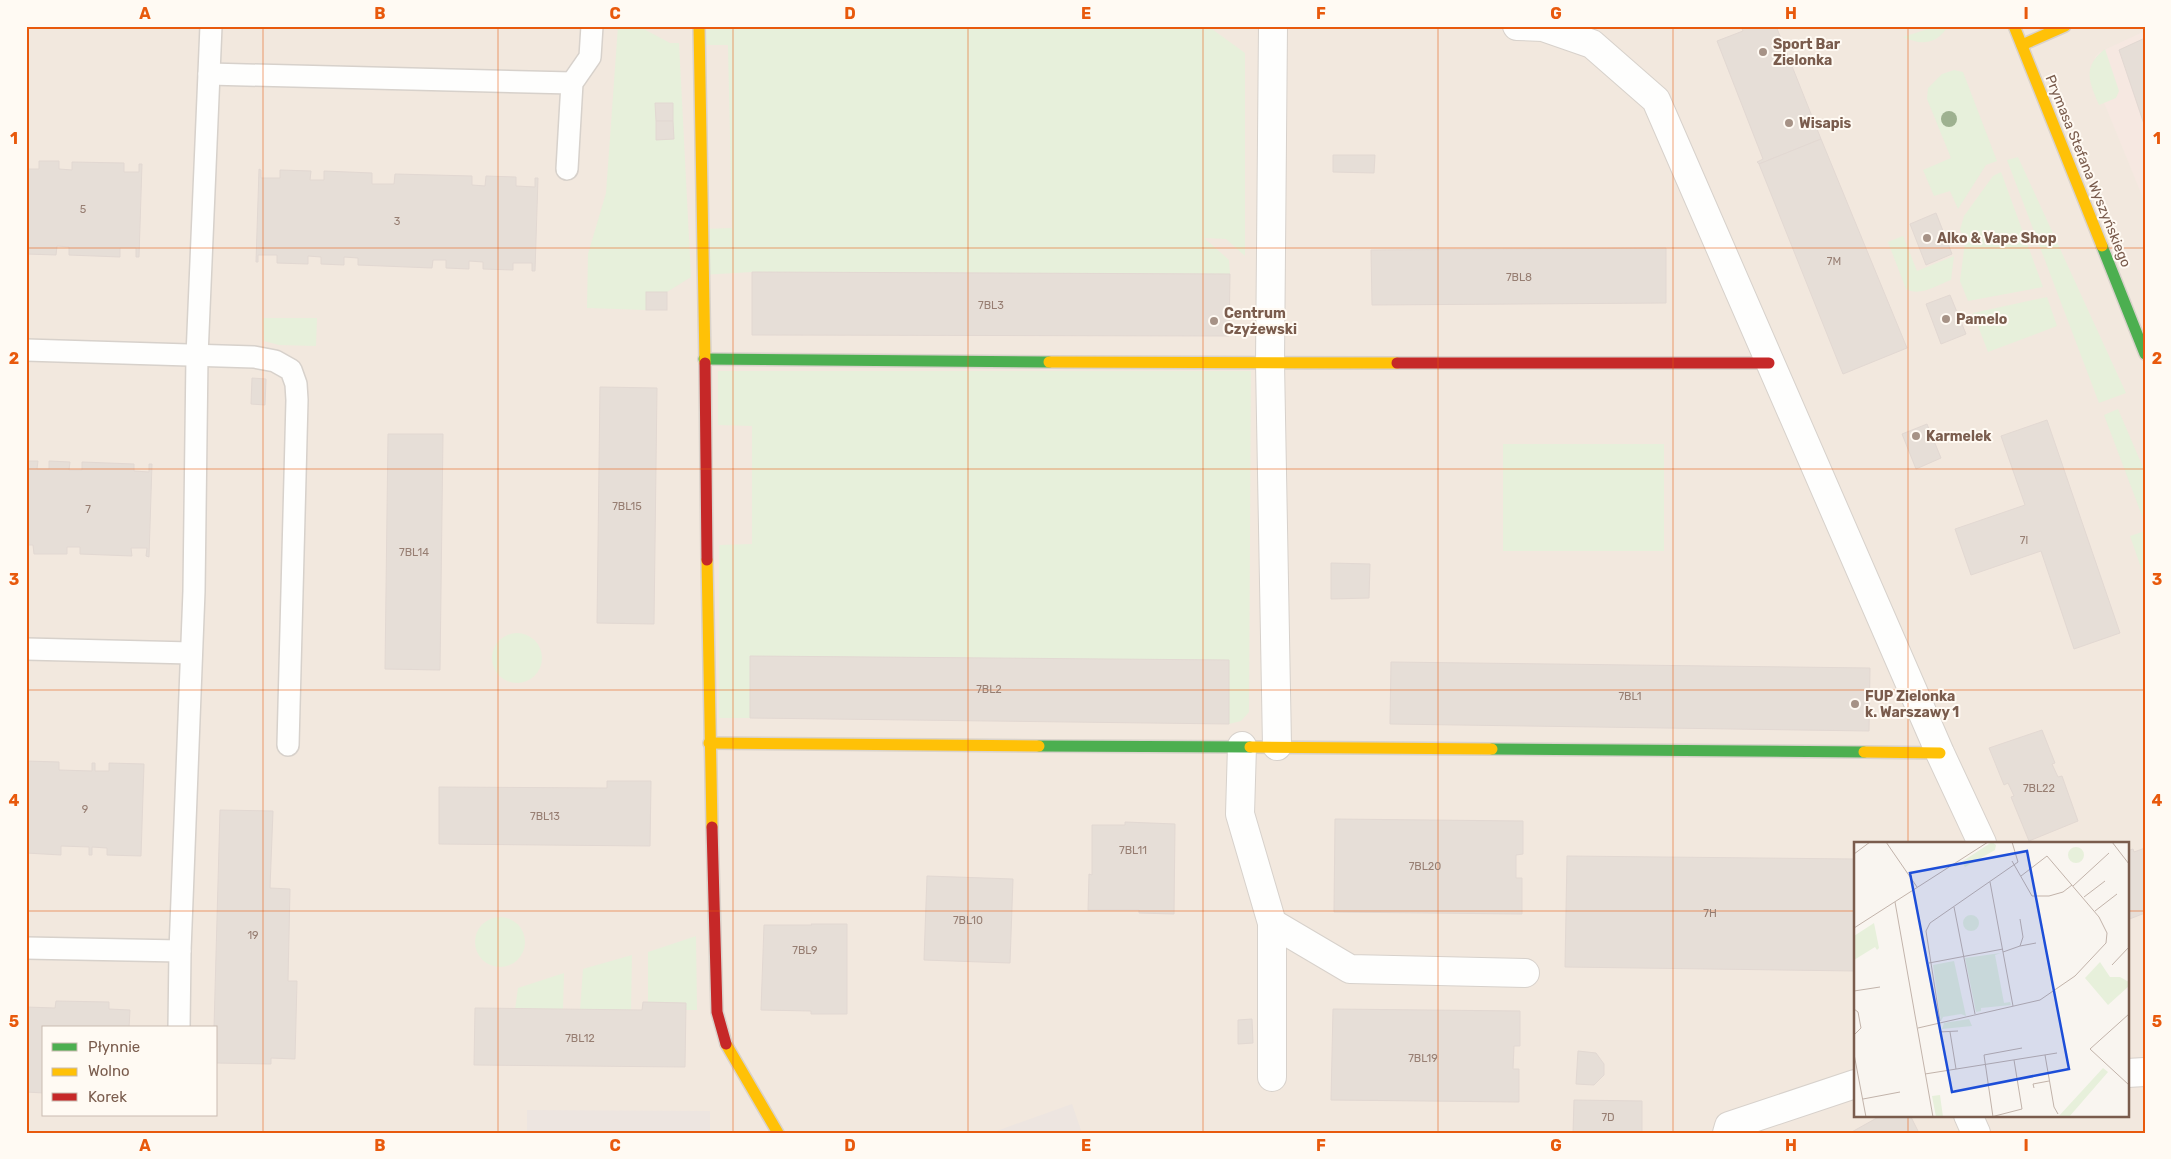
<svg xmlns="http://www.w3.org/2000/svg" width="2171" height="1159" font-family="Rubik,sans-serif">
<rect width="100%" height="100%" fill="#f9f5f0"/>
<!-- residential -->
<path fill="#f2e8de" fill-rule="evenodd" d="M26,26H2145V1133H26ZM1855,843H2127V1115H1855ZM44,1028H216V1115H44Z"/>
<!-- commercial -->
<path fill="#f6e8e1" d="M2145,31V203L2094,78L2095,57L2100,52Z"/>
<!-- industrial -->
<g fill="#ede5e0">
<path d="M1072,1104L1082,1133H991Z"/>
<path d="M527,1110L710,1111V1133H527Z"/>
</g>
<!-- green -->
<g fill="#e7f0db">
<path d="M618,26H638L670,43H679L691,277L667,292H646V310L587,308L588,254L606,193Z"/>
<path d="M699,26H1033L1212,29L1245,53V256L1226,239L1204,238L1229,260L1230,274L752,272L702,275L703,229L732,228L728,45H700Z"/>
<path d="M1927,26H1945L1946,29C1935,45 1920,45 1903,37L1928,29Z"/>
<path d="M2105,49L2119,91L2116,98L2099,105C2089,81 2082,67 2105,49Z"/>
<path d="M1954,70L1963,72L1997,161L1986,165L1958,209L1950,191L1934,196L1923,170L1951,158L1927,99L1928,88L1942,74Z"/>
<path d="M2018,157L2126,393L2099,403L2007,160Z"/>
<path d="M2001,172L2043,287L1968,301L1960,281L1965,242L1960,230L1964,216L1993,176Z"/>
<path d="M1903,236L1917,271L1954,256L1951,280C1937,285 1920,297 1906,289L1888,242Z"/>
<path d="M2047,297L2057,326L1988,352L1973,313Z"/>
<path d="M263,318H317L316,346L279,345L264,341Z"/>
<path d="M718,371H1251L1249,712L1241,721L1229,724V660L750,656V718H719V545L752,544V426L718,425Z"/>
<path d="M2118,409L2145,472L2144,521L2104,415Z"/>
<rect x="1503" y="444" width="161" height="107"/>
<path d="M2145,531V579L2130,536Z"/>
<circle cx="517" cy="658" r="25"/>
<circle cx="500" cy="942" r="25"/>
<path d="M696,936L697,1010H686V1003L648,1002V952Z"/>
<path d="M632,955L631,1010H580L583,969Z"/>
<path d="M564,973L563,1009H515L518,988Z"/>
</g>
<!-- building -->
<g fill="#e6ded7" stroke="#e2d8d2">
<path d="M1741,26H1776L1821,139L1759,164L1757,162L1763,159L1717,41L1743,31Z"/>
<path d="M2145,38V127L2119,50Z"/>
<path d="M655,103H673V121H656Z"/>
<path d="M656,121H673L674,139L656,140Z"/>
<path d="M1821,139L1907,348L1843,374L1759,164Z"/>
<path d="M1333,155H1375L1374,173L1333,172Z"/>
<path d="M26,160L27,169H39V161H59V169L72,170V162L124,163V172H139V164H142L139,257H136V248H120V257L69,255V247L57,246L56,255L26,254Z"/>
<path d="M259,169L261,170V178H280V170L311,171L310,180H324V171L372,173V184H394L395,174L472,176V185L485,186L486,176L516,177V186L535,187V178H538L535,271H532V263H513V270L483,269V262L469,261V269L446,268V260H433L432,268L358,265V258L344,257V265L321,264V257L308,256V264L277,263V255H258V262H256Z"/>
<path d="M1936,213L1952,254L1926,265L1910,224Z"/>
<path d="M1666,248V303L1372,305L1371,250Z"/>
<path d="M752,272L1230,274L1229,336L752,335Z"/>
<rect x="646" y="292" width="21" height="18"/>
<path d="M1950,295L1966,334L1941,344L1926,304Z"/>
<path d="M252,378L266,379L265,405L251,404Z"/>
<path d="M600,387L657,388L654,624L597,623Z"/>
<path d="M2047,420L2120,633L2074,649L2041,551L1971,575L1955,529L2025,505L2001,436Z"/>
<path d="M1927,424L1941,458L1916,469L1902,434Z"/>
<path d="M388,434H443L440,670L385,669Z"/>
<path d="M26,461H38L37,469H49V461L70,462L69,470H82V462L134,464V471L149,472V464H152L149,557L146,556L147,548H131L132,556L80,554V547H67V554H34L33,545H26Z"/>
<path d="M1331,563L1370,564L1369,598L1331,599Z"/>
<path d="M750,656L1229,660V724L750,718Z"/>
<path d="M1391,662L1870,668L1869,731L1390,724Z"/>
<path d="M2042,730L2055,763L2052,764L2058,777L2062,776L2078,821L2029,841L2011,797L2014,796L2008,783L2004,785L1989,748Z"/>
<path d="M26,761L59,762V770L92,771V763H95V771H109V763L144,764L141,856L107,855V848L92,847V855H89V847L61,846V855L26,853Z"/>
<path d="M607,781H651L650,846L439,844V787L607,788Z"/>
<path d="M220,810L273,811L270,888L290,889L288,981H297L295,1059L271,1058V1064L216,1063V1028H214Z"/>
<path d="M1335,819L1523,821V854L1516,855V878H1522V914L1334,912Z"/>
<path d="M1125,822L1175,824L1174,914L1139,913V910H1088L1089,874L1092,875V825H1125Z"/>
<path d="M2145,848V913L2127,920V851L2133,849L2134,852Z"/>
<path d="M1567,856L1855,859V971L1565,967Z"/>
<path d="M927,876L1013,879L1010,963L924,960Z"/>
<path d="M811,924H847V1014H811V1011L761,1010L764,925H812Z"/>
<path d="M56,1001L109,1002V1009L130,1010L129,1028H44V1093L26,1092V1007L55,1008Z"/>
<path d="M643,1002L686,1003L685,1067L474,1065L475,1008L642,1010Z"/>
<path d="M1333,1009L1520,1011V1046H1514L1513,1069H1519V1102L1331,1100Z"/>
<path d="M1252,1019L1253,1043L1238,1044V1020Z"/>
<path d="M1578,1051L1596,1053L1604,1064V1075L1594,1085L1576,1084Z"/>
<path d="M1574,1100L1642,1101V1133H1573Z"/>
<path d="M1882,1115H1910L1919,1133H1850Z"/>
</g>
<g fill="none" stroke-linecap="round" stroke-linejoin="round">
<!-- lane casing -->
<g stroke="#d7d1cb" stroke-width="24">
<g id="lane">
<path d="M209,74L572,83"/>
<path d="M567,169L572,83L590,57L592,26"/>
<path d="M26,350L254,357L275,361L291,370L296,384L297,400L288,745"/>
<path d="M26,649L191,653"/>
<path d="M26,948L180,951"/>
<path d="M179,1028L180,951L194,591L197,356L211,26"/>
</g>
</g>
<!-- street casing -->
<g stroke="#d7d1cb" stroke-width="30">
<g id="street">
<path d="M1273,26L1270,363L1277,746"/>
<path d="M1517,26L1543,27L1592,44L1656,100L1940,753L1982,843"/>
<path d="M1242,746L1240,814L1272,923L1350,969L1525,973"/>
<path d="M1272,923V1077"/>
<path d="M2127,1073L2145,1072"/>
<path d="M1968,1115L1976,1133"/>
<path d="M1727,1133L1729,1126L1855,1084"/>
</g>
</g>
<!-- fast casing -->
<g stroke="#d9d2cb" stroke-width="14">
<g id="fast">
<path d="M2102,246L2145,354"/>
<path d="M704,359L1049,362"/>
<path d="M1039,746L1250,747"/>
<path d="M1492,749L1864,752"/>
</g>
</g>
<!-- slow casing -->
<g stroke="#d9d2cb" stroke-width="14">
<g id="slow">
<path d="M699,26L705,363"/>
<path d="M2014,26L2102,246"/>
<path d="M2022,45L2065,26"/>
<path d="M1049,362L1397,363"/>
<path d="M707,560L712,827"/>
<path d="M709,743L1039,746"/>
<path d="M1250,747L1492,749"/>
<path d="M1864,752L1940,753"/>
<path d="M726,1044L778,1133"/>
</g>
</g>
<!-- jam casing -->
<g stroke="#d9d2cb" stroke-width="14">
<g id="jam">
<path d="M705,363L707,560"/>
<path d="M1397,363H1769"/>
<path d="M712,827L717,1012L726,1044"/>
</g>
</g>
<!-- lane -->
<use href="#lane" stroke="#fefefd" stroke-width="21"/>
<!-- street -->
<use href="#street" stroke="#fefefd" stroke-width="28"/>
<!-- fast -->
<use href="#fast" stroke="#4caf50" stroke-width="11"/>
<!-- slow -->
<use href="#slow" stroke="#ffc107" stroke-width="11"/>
<!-- jam -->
<use href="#jam" stroke="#c62828" stroke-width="11"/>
</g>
<!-- trees -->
<circle fill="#9eb190" cx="1949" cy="119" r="8"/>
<!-- grid -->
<path fill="none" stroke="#e8590c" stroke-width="1" stroke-opacity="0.55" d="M263,26V1133M498,26V1133M733,26V1133M968,26V1133M1203,26V1133M1438,26V1133M1673,26V1133M1908,26V843M26,248H2145M26,469H2145M26,690H2145M26,911H1855M2127,911H2145M1908,1115V1133"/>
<!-- markers -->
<g fill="#a69286" stroke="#fffaf3" stroke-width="2">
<circle cx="1763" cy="52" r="5"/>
<circle cx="1789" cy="123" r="5"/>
<circle cx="1927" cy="238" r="5"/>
<circle cx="1946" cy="319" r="5"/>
<circle cx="1214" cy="321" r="5"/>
<circle cx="1916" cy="436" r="5"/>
<circle cx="1855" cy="704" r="5"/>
</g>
<g text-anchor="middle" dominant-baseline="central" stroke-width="4" stroke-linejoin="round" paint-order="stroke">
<!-- number labels -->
<g font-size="11" fill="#977e72">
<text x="83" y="209">5</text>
<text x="397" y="221">3</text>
<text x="1834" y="261">7M</text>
<text x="1519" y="277">7BL8</text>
<text x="991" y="305">7BL3</text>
<text x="627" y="506">7BL15</text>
<text x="88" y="509">7</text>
<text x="2024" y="540">7l</text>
<text x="414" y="552">7BL14</text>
<text x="989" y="689">7BL2</text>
<text x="1630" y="696">7BL1</text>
<text x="2039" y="788">7BL22</text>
<text x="85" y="809">9</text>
<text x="545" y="816">7BL13</text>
<text x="1133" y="850">7BL11</text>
<text x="1425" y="866">7BL20</text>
<text x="1710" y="913">7H</text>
<text x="968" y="920">7BL10</text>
<text x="253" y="935">19</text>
<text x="805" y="950">7BL9</text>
<text x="580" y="1038">7BL12</text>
<text x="1423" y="1058">7BL19</text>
<text x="1608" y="1117">7D</text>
</g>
<!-- poi labels -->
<g font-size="14" font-weight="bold" fill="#7a5c4d" stroke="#fffaf3" text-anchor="start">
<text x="1773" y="44">Sport Bar<tspan x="1773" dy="16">Zielonka</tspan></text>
<text x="1799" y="123">Wisapis</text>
<text x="1937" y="238">Alko &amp; Vape Shop</text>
<text x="1224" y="313">Centrum<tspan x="1224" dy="16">Czyżewski</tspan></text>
<text x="1956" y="319">Pamelo</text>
<text x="1926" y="436">Karmelek</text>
<text x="1865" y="696">FUP Zielonka<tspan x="1865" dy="16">k. Warszawy 1</tspan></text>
</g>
<!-- street labels -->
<g font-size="14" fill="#7a5c4d" stroke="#fffaf3">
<text transform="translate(2088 171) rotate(68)">Prymasa Stefana Wyszyńskiego</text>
</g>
</g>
<!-- overview -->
<g transform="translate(1854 842)">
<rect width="275" height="275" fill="#f9f5f0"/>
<path d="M138,0L142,3L141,8L111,25L108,20L112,17ZM214 13a8 8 0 1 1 16 0a8 8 0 1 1-16 0ZM109 81a8 8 0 1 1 16 0a8 8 0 1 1-16 0ZM20,81L25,106L23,108L21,105L0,118V94ZM147,111L141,113L150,161L156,160L157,163L127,166V169L122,170L111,116ZM100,119L112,174L107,172L89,175L87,179L79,123ZM246,120L256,135H266L275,140V144L254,163L231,136ZM115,177L118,184L88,187L90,181ZM249,226L254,230L215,275H204ZM86,253L89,275H82L78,254Z" fill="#e7f0db"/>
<path fill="none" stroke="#c2b3aa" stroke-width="1" d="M32,0L63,45M258,0L275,22M0,12L16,0M158,19L178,54H195L209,50L218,43M136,40L159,164M219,44L255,11M230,55L251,39M41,60L79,275M100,65L121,172M241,69L263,52M0,86L134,0M166,104L182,101M149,110L166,104L169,95L166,77M75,121L149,107M258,123L275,105M0,149L26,145M0,167L4,170L7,186L0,193M275,172L236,207L275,243M86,179L72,89L76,81L164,20L158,0M64,186L186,158L221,134L252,101L253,91L245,75L193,14L167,34M85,190L104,189M96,190L102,227M0,212L12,275M191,213L200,265L204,272M71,232L203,211M180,246L179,242L195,239M9,257L46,250M137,275L168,267L160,218M139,275L130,213L168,206"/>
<path fill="#1d4ed8" fill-opacity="0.15" stroke="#1d4ed8" stroke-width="2.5" d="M173,9L215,227L98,250L56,31Z"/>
<rect width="275" height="275" fill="none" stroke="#7a5c4d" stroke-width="2.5"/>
</g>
<!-- border -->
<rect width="2171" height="1159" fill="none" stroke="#fffaf3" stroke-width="55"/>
<!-- legend -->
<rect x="42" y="1026" width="175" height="90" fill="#fffaf3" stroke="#cabbb1"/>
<rect x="52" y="1043" width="25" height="8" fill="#4caf50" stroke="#cabbb1"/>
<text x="88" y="1052" font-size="15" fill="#7a5c4d">Płynnie</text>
<rect x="52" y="1068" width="25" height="8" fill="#ffc107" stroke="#cabbb1"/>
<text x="88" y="1076" font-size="15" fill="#7a5c4d">Wolno</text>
<rect x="52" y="1093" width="25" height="8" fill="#c62828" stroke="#cabbb1"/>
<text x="88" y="1102" font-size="15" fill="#7a5c4d">Korek</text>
<rect x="28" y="28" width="2116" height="1104" fill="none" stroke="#e8590c" stroke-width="2"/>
<g font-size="16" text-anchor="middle" font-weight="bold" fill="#e8590c">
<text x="145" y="19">A</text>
<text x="380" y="19">B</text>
<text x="615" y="19">C</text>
<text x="850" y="19">D</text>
<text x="1086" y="19">E</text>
<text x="1321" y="19">F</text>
<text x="1556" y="19">G</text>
<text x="1791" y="19">H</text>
<text x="2026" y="19">I</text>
<text x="14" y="144">1</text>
<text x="2157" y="144">1</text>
<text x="14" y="364">2</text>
<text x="2157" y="364">2</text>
<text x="14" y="585">3</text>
<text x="2157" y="585">3</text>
<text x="14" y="806">4</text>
<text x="2157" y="806">4</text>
<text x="14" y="1027">5</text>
<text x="2157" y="1027">5</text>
<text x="145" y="1151">A</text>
<text x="380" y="1151">B</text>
<text x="615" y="1151">C</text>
<text x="850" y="1151">D</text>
<text x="1086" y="1151">E</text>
<text x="1321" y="1151">F</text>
<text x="1556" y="1151">G</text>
<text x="1791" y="1151">H</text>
<text x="2026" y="1151">I</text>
</g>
</svg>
